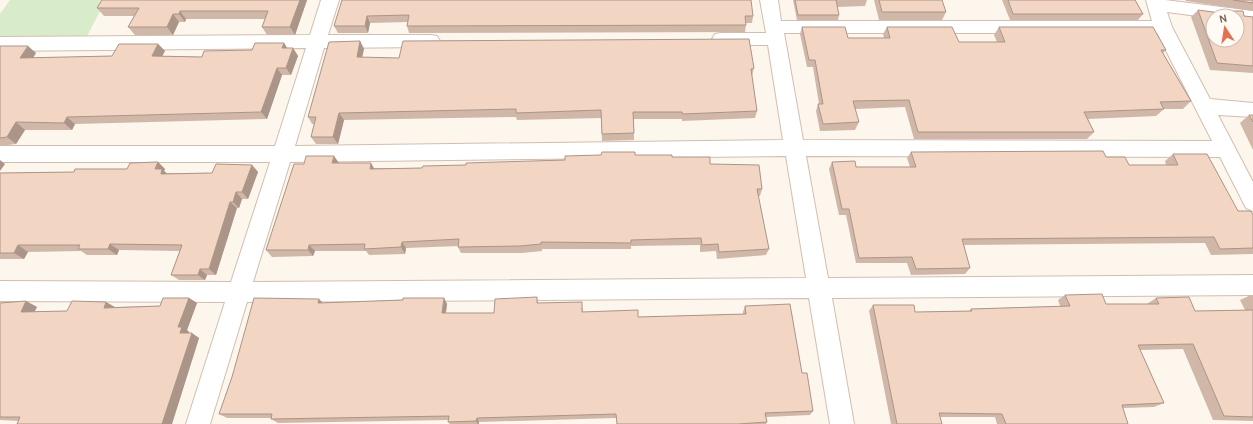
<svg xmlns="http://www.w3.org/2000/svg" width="1253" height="424" font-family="Karla,sans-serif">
<rect width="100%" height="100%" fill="#fdf6ec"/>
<!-- green -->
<path fill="#d8ecc9" d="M10,0H106L87,36H0V14Z"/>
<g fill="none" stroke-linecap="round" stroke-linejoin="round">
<!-- street casing -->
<g stroke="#d1beb0" stroke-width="2">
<path id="street" d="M321,0H339L328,35H431L437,36L440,41L437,46L431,47L324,48L295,146L783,140L768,45H721L715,44L712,39L715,34L721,33H766L760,0H778L781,21H1152L1146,0H1165L1253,11V23L1237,21V16H1213V18L1167,12L1172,27L1210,99L1253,103V117L1218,115L1253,182V211L1246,208L1220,157L806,156L828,278L1253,275V295L832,298L854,424H830L809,298L247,302L210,424H186L225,302L0,301V281L231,282L270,162H0V146H275L306,48L0,51V37L310,35ZM784,33H1157L1212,141L803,140ZM786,156L806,278L253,282L290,162Z"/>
</g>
<!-- street -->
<use href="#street" fill="#fff" fill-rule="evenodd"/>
</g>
<!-- wall -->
<g fill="#d1b7a8">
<path d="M307,0L295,35H267L262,27L265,19H186L185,22H179L173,35H135L128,27L134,16H104L97,8Z"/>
<path d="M342,0L753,16L752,23H746V25L745,32L409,33L407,26L408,22L370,23L368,33H338L334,26Z"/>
<path d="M793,0H867L865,6L837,7L839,15L838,20H797Z"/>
<path d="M874,0H942L946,12L942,20H879Z"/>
<path d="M1002,0H1135L1143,14L1138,20H1010Z"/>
<path d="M1185,0H1253V11L1186,1Z"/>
<path d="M1198,10L1253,17V74V73L1210,70L1191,17Z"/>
<path d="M802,27L848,38H884L883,34L887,27L959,42H997L994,35L999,27L1166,50L1163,53L1191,101L1183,109H1164L1156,116L1088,119L1094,132L1087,139H914L905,107L855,109L859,122L855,130L820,131L816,111L818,104H819L813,67H807L800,34Z"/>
<path d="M360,41L364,49L362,58L754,68L752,76L757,111L755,118L682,121V119H634V140L602,141L601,118L517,120L516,117L344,120L338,144H316L311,137L314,124H312L308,117Z"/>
<path d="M284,43L287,48H293L298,56L291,75H282L267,119L75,124L72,130H25L16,144L0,146V46L36,53L33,58L112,56L158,44L165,51L162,56L202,57L252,50Z"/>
<path d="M1249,115H1253V150L1240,123Z"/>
<path d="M911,152L1106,157L1129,165H1166L1165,161L1173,154L1238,211L1253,215V254L1211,255L1205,243L964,245L970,268L965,274L911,275L907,263H856L846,215H839L829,169L832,162L856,167H910L907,158Z"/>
<path d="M635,155L672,157L710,164L762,189L760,196H758L769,249L766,255L717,259L716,251L700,252V245L631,246V249H542V251L522,253H461L458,247L459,246L406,248L405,254L369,255L366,251H315L313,256L272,257L266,250L304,164L339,163L374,168H422L565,160Z"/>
<path d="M158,162L165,169L164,171L167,173H212L252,165L258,172L248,199H242L239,208H237L216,275H207L205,280H179L171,275L180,251L119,250L117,255H87L81,251L28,252L24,259H0V173L74,172L127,169Z"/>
<path d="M1065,295L1106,304H1147L1156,298L1195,311L1245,310L1240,300L1251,295H1253V421L1213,420L1183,349L1140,350L1164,403L1154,407L1123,408L1128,424H997L995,417H940L942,424H891L869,311L873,305L915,312L969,311L971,309L1060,306L1058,300Z"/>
<path d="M537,297L538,303L583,308V312L638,317L743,314V312L745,306L802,373L813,411L810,415L766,417L767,422L766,424H617L616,418L479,422V424H450L448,422V420L278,423L271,419V418H227L219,414L323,303L444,298L447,304L446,313H494Z"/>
<path d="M189,298L197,303L187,330L189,332V333L199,338L172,424H17L19,421L0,420V303L26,301L37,307L34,312L67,311L115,307L160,306Z"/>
</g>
<!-- shaded-wall -->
<g fill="#aa9588">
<path d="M300,0H307L295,35L290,27Z"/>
<path d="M180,11L186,19L185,22L179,14Z"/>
<path d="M173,14L179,22L173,35L167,27Z"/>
<path d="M367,16L370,23L368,33L365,26Z"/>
<path d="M360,41L364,49L360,65L357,57Z"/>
<path d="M284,43L289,51L282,48Z"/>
<path d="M158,44L165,51L158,64L152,56Z"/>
<path d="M28,46L36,53L28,66L20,58Z"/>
<path d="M293,48L298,56L291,75L286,68Z"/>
<path d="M277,68L282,75L267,119L261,112Z"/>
<path d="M339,113L344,120L338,144L333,137Z"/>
<path d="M67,117L75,124L72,130L64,123Z"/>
<path d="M16,122L25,130L16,144L7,137Z"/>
<path d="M334,156L339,163H332Z"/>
<path d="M0,160L5,164L0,171Z"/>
<path d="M158,162L165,169L164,171L169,176H162L155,169Z"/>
<path d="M371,163L375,170L370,169Z"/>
<path d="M252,165L258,172L248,199L242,192Z"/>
<path d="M236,192L242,199L239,208L233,202Z"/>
<path d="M230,202L237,208L216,275L209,269Z"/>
<path d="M402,242L406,248L405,254L401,247Z"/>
<path d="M110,244L119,250L117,255L108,249Z"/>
<path d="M18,245L28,252L24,259L14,253Z"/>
<path d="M309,245L315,251L313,256L308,250Z"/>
<path d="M200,269L207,275L205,280L198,275Z"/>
<path d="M189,298L197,303L187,330L189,332L188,338L180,333L178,327Z"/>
<path d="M444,298L447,304L445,318L442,313Z"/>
<path d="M319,299L324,304L318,303Z"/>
<path d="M26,301L37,307L31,318L21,312Z"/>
<path d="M106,302L115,307L113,313L104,308Z"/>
<path d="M192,333L199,338L172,424H162Z"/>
<path d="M477,418L479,422V424H478L476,421Z"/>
</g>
<!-- building -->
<g fill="#f3d5c3" stroke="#aa9588" fill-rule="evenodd">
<path d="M102,0H300L290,27H262L268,11H180L179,14H173L167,27H128L139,8H97Z"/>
<path d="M342,0H751L753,16H745L746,25L407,26L409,15L367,16L365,26H334Z"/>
<path d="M795,0H836L839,15H798Z"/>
<path d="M879,0H942L946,12H882Z"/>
<path d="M1008,0H1135L1143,14H1013Z"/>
<path d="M1233,0H1253V3Z"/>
<path d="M1198,10L1220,13L1221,11H1243L1244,16L1253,17V66L1217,63ZM1213,16H1237V40H1213Z"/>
<path d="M802,27H845L848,38H890L887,27H952L959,42H1005L999,27H1153L1166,50H1161L1191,101L1160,102L1164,109L1084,112L1094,132H918L909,100L853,101L859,122L823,124L818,104H823L815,60H809Z"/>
<path d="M749,39L754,68L751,69L757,111L683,114L682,112H633L634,133L602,134L601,110L516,113V109L339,113L333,137H311L316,117H308L329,42L360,41L357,57L399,58L403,41Z"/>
<path d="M255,43H284L282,48H293L286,68H277L261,112L67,117L64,123L16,122L7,137L0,138V46H28L20,58L112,56L119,44H158L152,56L202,57L204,51L252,50Z"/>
<path d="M1249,115H1253V122Z"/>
<path d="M1103,151L1106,157H1125L1129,165H1178L1173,154H1207L1238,211H1251L1253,215V248L1220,249L1214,237L962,239L970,268L916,269L912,257L859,258L849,209H842L832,162L855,161L856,167H916L911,152Z"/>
<path d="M602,152H635V155H672V157H710V164L759,165L762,189H757L769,249L719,252L718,244L702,245L701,238L631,240V243L541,242V244L520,246L458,247L459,239L402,242L401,247L364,249L365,244L309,245L308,250H266L294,164H304L306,156H334L332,163H371L370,169L422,168L423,166L466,165V163L565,160V156L601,155Z"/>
<path d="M158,162L155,169H162L161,174L212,173L216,164L252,165L242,192H236L233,202H230L209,269H200L198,275H171L182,245L110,244L108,249H78L80,245H18L14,253H0V173L74,172L75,169H127L130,163Z"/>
<path d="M1102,294L1106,304H1159L1156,298L1189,297L1195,311L1253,310V417L1224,416L1193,344L1138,345L1164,403L1122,405L1128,424H1006L1002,414L939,413L942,424H897L873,305H914L915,312L972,311L971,309L1070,306L1065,295Z"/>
<path d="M537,297V303L582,302V312L638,310V317L746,314L745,306L790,304L802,373H807L813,411L765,413L767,422L738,424H617L616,414L477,418L476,421L448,422L449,416L271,419L272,414H219L232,377L254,298L319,299L318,303L403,300V298H444L442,313H494L495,299Z"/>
<path d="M163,298H189L178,327H182L180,333H192L162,424H17L20,417H0V303L26,301L21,312L67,311L72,301L106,302L104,308L160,306Z"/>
</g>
<!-- north arrow -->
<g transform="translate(1225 28) rotate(348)"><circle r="19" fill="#fffaf3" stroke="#cabbb1"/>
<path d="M0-3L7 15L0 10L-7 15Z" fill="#e76f51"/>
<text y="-6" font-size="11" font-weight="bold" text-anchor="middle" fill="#7a5c4d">N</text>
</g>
</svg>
